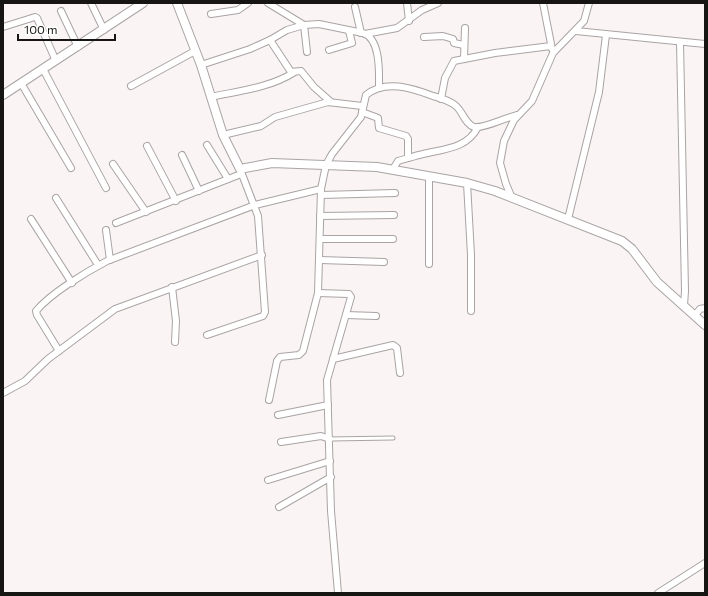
<svg xmlns="http://www.w3.org/2000/svg" width="708" height="596" font-family="Commissioner,sans-serif">
<rect width="100%" height="100%" fill="#faf5f4"/>
<g fill="none" stroke-linecap="round" stroke-linejoin="round">
<!-- lane casing -->
<g stroke="#a9a4a3" stroke-width="5">
<path id="lane" d="M330,439L393,438"/>
</g>
<!-- street casing -->
<g stroke="#a9a4a3" stroke-width="8">
<g id="street">
<path d="M91,3L104,30"/>
<path d="M268,3L304,25L307,52"/>
<path d="M407,3L409,21"/>
<path d="M543,3L552,49"/>
<path d="M355,7L361,33"/>
<path d="M61,11L78,47"/>
<path d="M211,14L238,10L248,3"/>
<path d="M3,27L35,17L37,18L56,61"/>
<path d="M576,31L705,44"/>
<path d="M365,34L397,28L422,10L438,3"/>
<path d="M424,37L443,36L453,39L454,43L464,45"/>
<path d="M270,40L291,72L301,71L314,87L331,102"/>
<path d="M680,42L685,291L684,305"/>
<path d="M329,50L352,43L349,31"/>
<path d="M464,59L465,28"/>
<path d="M201,65L250,49L270,40L287,30L304,25L319,24L363,33C381,39 379,73 379,88"/>
<path d="M43,69L106,188"/>
<path d="M21,83L71,168"/>
<path d="M131,86L195,51"/>
<path d="M211,97C238,91 269,88 293,73"/>
<path d="M441,99L445,78L454,61L495,53L551,46"/>
<path d="M362,112L378,118L379,128L406,136L408,139V158"/>
<path d="M223,135L261,126L275,117L328,102L362,106"/>
<path d="M207,145L228,179"/>
<path d="M147,146L176,201"/>
<path d="M182,155L199,191"/>
<path d="M113,164L146,212"/>
<path d="M393,169L398,161C406,159 414,156 423,154C443,149 467,149 478,127"/>
<path d="M467,183L471,255V311"/>
<path d="M321,195L395,193"/>
<path d="M56,198L98,265"/>
<path d="M512,198L506,184L500,163L504,141L514,120L532,101L553,53L584,21L589,3"/>
<path d="M320,216L394,215"/>
<path d="M31,219L72,283"/>
<path d="M568,219L599,92L606,35"/>
<path d="M116,223L241,174"/>
<path d="M106,230L110,260"/>
<path d="M320,239H393"/>
<path d="M320,260L384,262"/>
<path d="M429,264V176"/>
<path d="M172,287L176,321L175,342"/>
<path d="M318,293L349,294L351,297L327,380L331,511L338,593"/>
<path d="M346,315L376,316"/>
<path d="M695,315L700,309L705,308"/>
<path d="M207,335L263,316L265,312L258,216L240,169"/>
<path d="M59,351L37,315L36,311C51,293 86,272 107,261L255,205L321,189"/>
<path d="M333,359L393,345L397,348L400,373"/>
<path d="M3,393L25,381L48,359L115,309L262,255"/>
<path d="M269,400L277,361L280,357L299,355L303,351L318,293L321,189L326,165L332,154L361,117L366,95C385,79 412,88 433,96C441,98 450,101 456,106C463,112 465,124 474,127C483,129 506,117 518,115"/>
<path d="M278,415L328,405"/>
<path d="M281,442L321,436L330,439"/>
<path d="M268,480L330,461"/>
<path d="M279,507L331,477"/>
<path d="M658,593L705,563"/>
</g>
</g>
<!-- secondary casing -->
<g stroke="#a9a4a3" stroke-width="10">
<g id="secondary">
<path d="M177,3L201,65L223,135L240,169L272,163L377,167L467,183L495,191L622,241L632,249L657,282L705,325"/>
<path d="M3,95L143,3"/>
</g>
</g>
<!-- lane -->
<use href="#lane" stroke="#fff" stroke-width="3"/>
<!-- street -->
<use href="#street" stroke="#fff" stroke-width="6"/>
<!-- secondary -->
<use href="#secondary" stroke="#fff" stroke-width="8"/>
</g>
<!-- border -->
<rect width="708" height="596" fill="none" stroke="#161514" stroke-width="8"/>
<!-- scale -->
<path d="M18 34v6h97v-6" fill="none" stroke="#161514" stroke-width="2"/>
<text x="24" y="34" font-size="12" fill="#161514" stroke="#ffffff" stroke-width="3" paint-order="stroke">100 m</text>
</svg>
